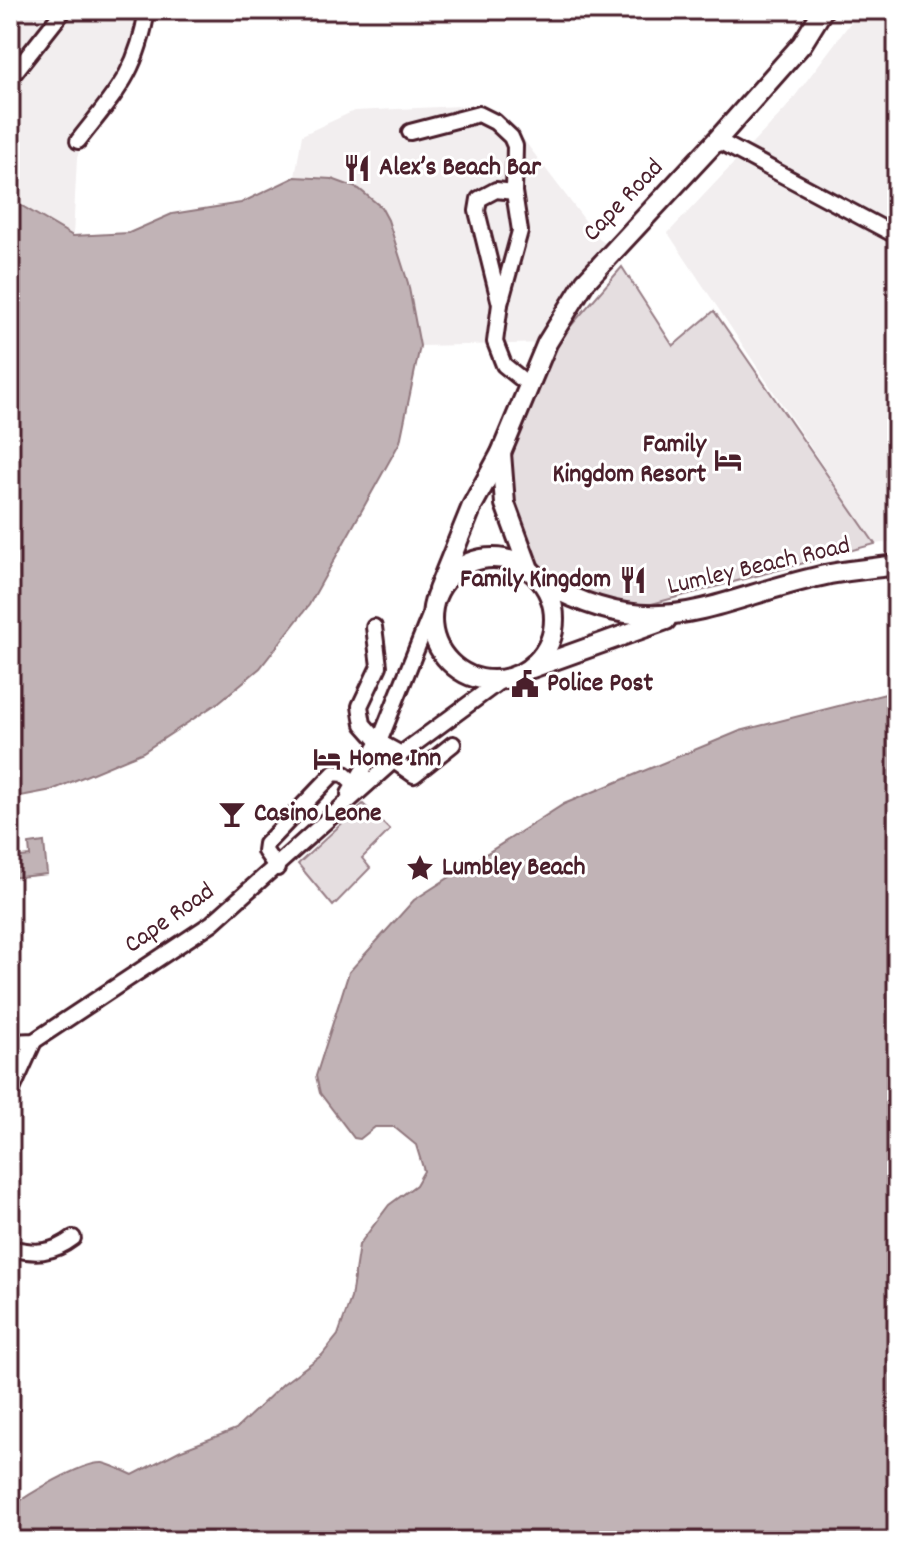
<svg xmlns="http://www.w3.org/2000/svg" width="907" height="1551" font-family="Dekko,sans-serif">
<rect width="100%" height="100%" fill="#fff"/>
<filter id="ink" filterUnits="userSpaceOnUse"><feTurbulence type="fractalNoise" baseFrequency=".0125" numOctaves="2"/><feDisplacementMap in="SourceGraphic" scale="16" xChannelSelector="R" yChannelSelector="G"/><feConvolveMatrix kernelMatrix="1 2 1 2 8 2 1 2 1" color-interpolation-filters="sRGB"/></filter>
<g filter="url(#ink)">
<!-- built -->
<g fill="#f2eeef">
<path d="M10,10H147L142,37L85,131L77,158L73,236L10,200Z"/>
<path d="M860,10H897V541L875,544L668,233L786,108Z"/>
<path d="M482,105L523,139L599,239L613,248L547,343L420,346L408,283L359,189L332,179L295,177L302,135L354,111Z"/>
</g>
<!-- green -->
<g fill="#e5dee0" stroke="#987e86" stroke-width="2">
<path d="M622,267L673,346L714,311L875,544L607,616L536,571L508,498L513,433L549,351Z"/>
<path d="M363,804L390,830L362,858L370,868L333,906L298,864Z"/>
</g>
<!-- water -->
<g fill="#c1b3b6" stroke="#91787e" stroke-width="2">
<path d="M295,177L332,179L359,189L381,207L388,220L408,283L420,346L400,442L309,605L260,668L219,702L143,752L52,790L10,798V199L73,236L129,233L172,214L241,203Z"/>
<path d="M897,691V1541H10V1508C27,1495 83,1461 103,1463C112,1465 124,1471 133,1475L179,1451L236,1429L283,1384L322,1355L338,1335L351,1298L359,1245L389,1205L416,1185L424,1171L416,1145L394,1127H375L360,1139L354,1138L320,1093L316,1076L349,972L414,900L564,804L740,731Z"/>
<path d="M44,842L47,874L10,878V858L30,856L29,844Z"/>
</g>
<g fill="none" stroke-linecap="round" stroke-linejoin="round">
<!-- minor casing -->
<g stroke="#4a1f2b" stroke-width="20">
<g id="minor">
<path d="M15,72L64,10"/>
<path d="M410,132L479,114L495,122L511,137L515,146L514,192L520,231L500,304L495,342L504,365L529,385"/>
<path d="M717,140L897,236"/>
<path d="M78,141C116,92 137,73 147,10"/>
<path d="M500,304L477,211L479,199L496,190L514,192"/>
<path d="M374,627L379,666L360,706L363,724L379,742L401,754"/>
<path d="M394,761L414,775L453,744"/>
<path d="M349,794L379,742L431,613"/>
<path d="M277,868L265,851L266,844L334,773L344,774L355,784"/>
<path d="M10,1042L34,1041L212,923L401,754L500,681"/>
<path d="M10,1094L34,1041"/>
<path d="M10,1248C35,1254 52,1254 73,1238"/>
</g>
</g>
<!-- major casing -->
<g stroke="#4a1f2b" stroke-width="24">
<g id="major">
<path d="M501,453L505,504L529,569"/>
<circle cx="493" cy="619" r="61"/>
<path d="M542,582C661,649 713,598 830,574C852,570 875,568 897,565"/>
<path d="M438,590L472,506L501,453L547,343L585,282L717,140L802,44L823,10"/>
<path d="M532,668L666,620"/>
</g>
</g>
<!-- minor -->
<use href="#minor" stroke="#fff" stroke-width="14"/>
<!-- major -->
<use href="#major" stroke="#fff" stroke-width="18"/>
</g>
</g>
<!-- icons -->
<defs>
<g id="restaurant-bare" transform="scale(2.16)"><path d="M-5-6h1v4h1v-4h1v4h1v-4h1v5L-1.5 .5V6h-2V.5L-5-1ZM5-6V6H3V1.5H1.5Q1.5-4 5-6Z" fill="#4a1f2b" stroke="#fff" stroke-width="2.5" paint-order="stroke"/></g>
<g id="hotel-bare" transform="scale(2.16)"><path d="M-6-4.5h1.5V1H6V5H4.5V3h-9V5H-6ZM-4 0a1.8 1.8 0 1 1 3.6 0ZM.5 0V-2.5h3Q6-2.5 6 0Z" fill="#4a1f2b" stroke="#fff" stroke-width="2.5" paint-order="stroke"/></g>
<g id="civic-bare" transform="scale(2.16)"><path d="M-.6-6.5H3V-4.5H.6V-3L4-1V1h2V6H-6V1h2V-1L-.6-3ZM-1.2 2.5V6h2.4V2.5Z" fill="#4a1f2b" stroke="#fff" stroke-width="2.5" paint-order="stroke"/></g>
<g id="bar-bare" transform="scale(2.16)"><path d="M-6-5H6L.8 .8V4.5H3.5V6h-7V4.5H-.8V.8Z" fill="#4a1f2b" stroke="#fff" stroke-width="2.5" paint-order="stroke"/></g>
<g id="sight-bare" transform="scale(2.16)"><path d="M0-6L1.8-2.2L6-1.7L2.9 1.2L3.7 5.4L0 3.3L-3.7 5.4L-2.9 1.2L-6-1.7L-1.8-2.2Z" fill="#4a1f2b" stroke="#fff" stroke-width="2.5" paint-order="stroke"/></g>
</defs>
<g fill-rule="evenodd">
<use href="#restaurant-bare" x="357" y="168"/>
<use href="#hotel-bare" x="728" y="460"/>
<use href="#restaurant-bare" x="633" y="580"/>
<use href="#civic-bare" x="525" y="684"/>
<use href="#hotel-bare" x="327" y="759"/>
<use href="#bar-bare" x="232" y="814"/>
<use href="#sight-bare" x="420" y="868"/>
</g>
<g text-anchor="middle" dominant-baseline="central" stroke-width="6" stroke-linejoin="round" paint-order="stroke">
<!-- poi labels -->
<g font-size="26" font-weight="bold" fill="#4a1f2b" stroke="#fff" text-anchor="start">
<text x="379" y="168">Alex’s Beach Bar</text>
<text x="706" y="445" text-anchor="end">Family<tspan x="706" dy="30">Kingdom Resort</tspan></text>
<text x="611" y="580" text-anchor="end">Family Kingdom</text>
<text x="547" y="684">Police Post</text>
<text x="349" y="759">Home Inn</text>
<text x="254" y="814">Casino Leone</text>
<text x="442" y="868">Lumbley Beach</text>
</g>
<!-- street labels -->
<g font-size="26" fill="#4a1f2b" stroke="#fff">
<text transform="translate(624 201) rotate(-46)">Cape Road</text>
<text transform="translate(759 567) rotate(-13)">Lumley Beach Road</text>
<text transform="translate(170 919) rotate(-35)">Cape Road</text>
</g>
</g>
<!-- margin -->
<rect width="907" height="1551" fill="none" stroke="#fff" stroke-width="40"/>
<rect x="20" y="20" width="867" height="1511" fill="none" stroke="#4a1f2b" stroke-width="3" filter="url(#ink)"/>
</svg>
